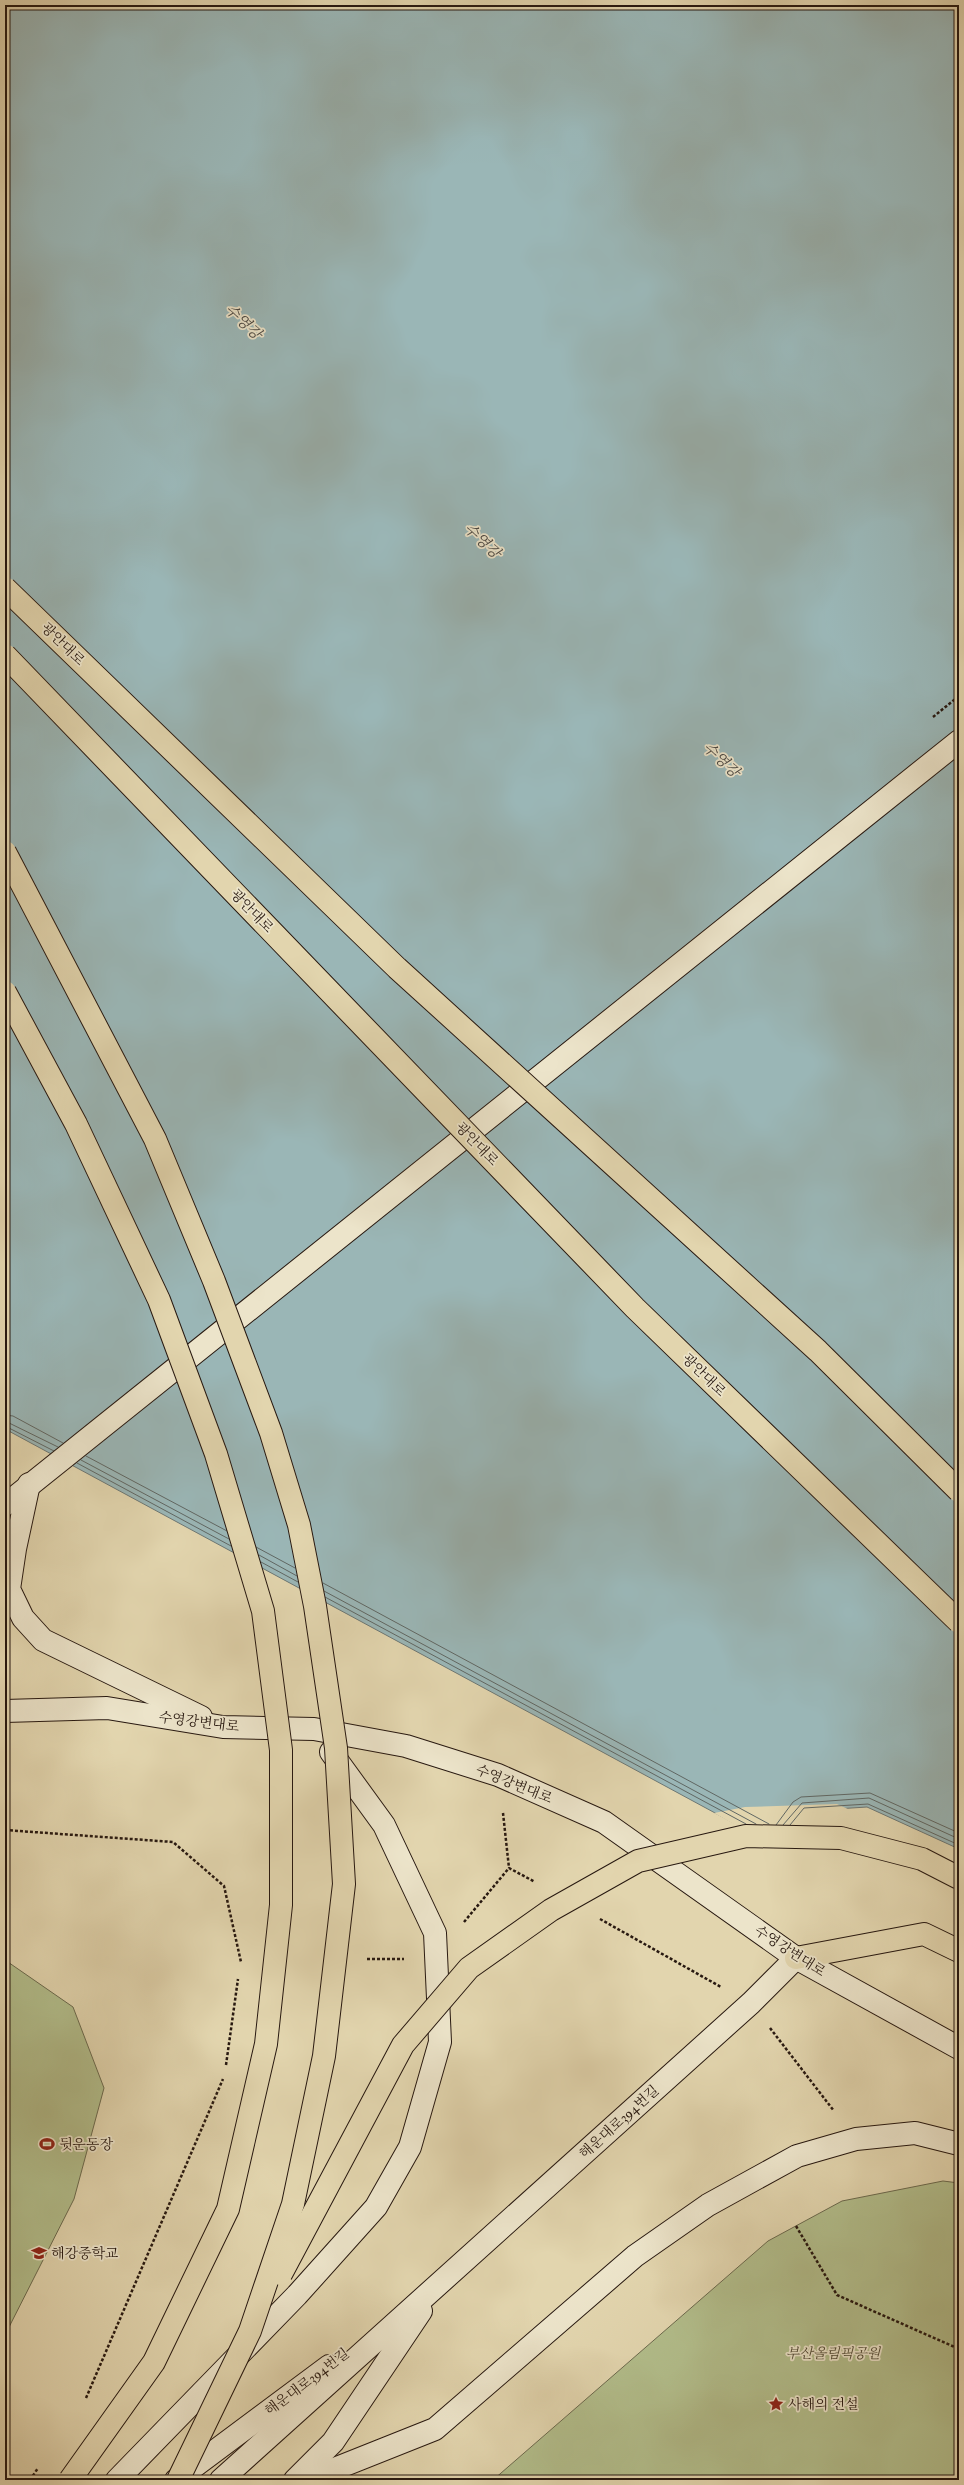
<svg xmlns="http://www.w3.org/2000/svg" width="964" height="2485" font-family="'IM FELL Double Pica','Noto Serif KR',serif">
<rect width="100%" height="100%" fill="#e2d5ae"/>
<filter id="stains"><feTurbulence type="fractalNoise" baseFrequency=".005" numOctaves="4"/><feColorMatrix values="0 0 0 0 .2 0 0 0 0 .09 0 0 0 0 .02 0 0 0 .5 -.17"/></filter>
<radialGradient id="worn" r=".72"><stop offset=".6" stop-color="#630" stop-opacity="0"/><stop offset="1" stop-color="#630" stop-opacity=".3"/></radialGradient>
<!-- green -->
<g fill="#b2bd8b" stroke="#6c6a4e">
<path d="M5,1960L73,2007L104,2088L74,2199L5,2335Z"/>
<path d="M943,2181L959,2183V2480H493L768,2241L842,2201Z"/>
</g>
<!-- water -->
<path fill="#9ab6b6" stroke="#6c7774" d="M5,5H959V1849L867,1807L805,1811L778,1847L5,1429Z"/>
<!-- pier -->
<path fill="#e2d5ae" d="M837,1804L850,1810L806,1813L778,1849L714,1813L745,1807Z"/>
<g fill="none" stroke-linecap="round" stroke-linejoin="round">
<!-- shore -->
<g stroke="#606763" stroke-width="1">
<path d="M5,1415L13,1416L63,1443"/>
<path d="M5,1421L58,1447"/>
<path d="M5,1426L54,1451"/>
<path d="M86,1456L227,1531"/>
<path d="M81,1460L229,1539"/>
<path d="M77,1463L231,1546"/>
<path d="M256,1547L295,1568"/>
<path d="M259,1555L297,1576"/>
<path d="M261,1562L298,1582"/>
<path d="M323,1583L769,1824"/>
<path d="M324,1591L756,1824"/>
<path d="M325,1597L746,1824"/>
<path d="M776,1825L793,1802L801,1797L870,1793L959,1833"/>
<path d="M783,1825L802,1803L869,1798L959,1839"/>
<path d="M790,1825L804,1808L868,1804L959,1845"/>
</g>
<!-- secondary casing -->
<g stroke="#271810" stroke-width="24">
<g id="secondary">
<path d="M29,1484L15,1549L9,1589L23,1618L43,1640L201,1717"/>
<path d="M5,1505L959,741"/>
<path d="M5,1711L107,1708L223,1727L314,1729L406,1746L498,1775L604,1822L796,1958L959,2048"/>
<path d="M117,2480L297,2295L376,2207L410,2147L440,2042L435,1933L384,1825L331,1752"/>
<path d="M176,2480L329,2366"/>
<path d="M221,2480L751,2003L796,1958"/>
<path d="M295,2480L333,2442L421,2311"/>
<path d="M307,2480L435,2429L635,2256L708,2205L797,2156L856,2139L915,2133L959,2144"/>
</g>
</g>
<!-- trunk casing -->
<g stroke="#271810" stroke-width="24">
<path id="trunk" d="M796,1958L924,1934L959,1951"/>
</g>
<!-- path -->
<g stroke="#271810" stroke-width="2.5" stroke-dasharray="3 2" stroke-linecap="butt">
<path d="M933,717L959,696"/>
<path d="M503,1813L509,1868"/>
<path d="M5,1830L173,1842L224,1886L241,1962"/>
<path d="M600,1919L721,1987"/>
<path d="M464,1922L509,1868L535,1882"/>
<path d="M367,1959H404"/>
<path d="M770,2028L834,2111"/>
<path d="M226,2065L238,1979"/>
<path d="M796,2226L837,2295L959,2349"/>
<path d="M86,2398L223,2079"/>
<path d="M30,2480L38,2468"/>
</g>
<!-- secondary -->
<use href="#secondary" stroke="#ece4ca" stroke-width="22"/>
<!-- trunk -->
<use href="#trunk" stroke="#e2d5ae" stroke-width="22"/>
<!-- trunk-bridge casing -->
<g stroke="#271810" stroke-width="24" stroke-linecap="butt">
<g id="trunk-bridge">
<path d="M5,588L397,968L818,1351L959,1491"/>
<path d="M5,655L635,1308L959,1622"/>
<path d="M5,852L155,1139L214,1281L271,1433L299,1525L315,1606L336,1748L344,1884L324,2056L293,2204L250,2331L178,2480"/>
<path d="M5,992L76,1124L159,1300L216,1454L263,1611L281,1750V1905L266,2044L228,2209L154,2362L70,2480"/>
<path d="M281,2274L403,2045L469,1968L551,1910L638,1861L746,1836L841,1838L922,1859L959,1878"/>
</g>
</g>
<!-- trunk-bridge -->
<use href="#trunk-bridge" stroke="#e2d5ae" stroke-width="22"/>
</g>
<!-- icons -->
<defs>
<g id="stadium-bare" transform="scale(1.2)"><path d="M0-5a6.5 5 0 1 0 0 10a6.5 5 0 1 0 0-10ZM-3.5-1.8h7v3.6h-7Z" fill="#8f2418" stroke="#ece4ca" stroke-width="2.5" paint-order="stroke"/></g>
<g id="school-bare" transform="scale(1.2)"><path d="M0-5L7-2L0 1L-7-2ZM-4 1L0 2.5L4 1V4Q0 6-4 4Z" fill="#8f2418" stroke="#ece4ca" stroke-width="2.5" paint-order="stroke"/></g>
<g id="sight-bare" transform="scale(1.2)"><path d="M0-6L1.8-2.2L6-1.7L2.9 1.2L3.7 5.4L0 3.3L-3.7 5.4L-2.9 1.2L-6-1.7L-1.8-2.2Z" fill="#8f2418" stroke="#ece4ca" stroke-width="2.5" paint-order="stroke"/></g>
</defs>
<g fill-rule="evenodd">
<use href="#stadium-bare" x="47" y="2144"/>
<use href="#school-bare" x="39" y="2253"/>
<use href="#sight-bare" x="776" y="2404"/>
</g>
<g text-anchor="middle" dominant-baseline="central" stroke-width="3.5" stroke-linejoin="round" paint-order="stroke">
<!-- street labels -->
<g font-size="14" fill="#271810" stroke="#ece4ca">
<text transform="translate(63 644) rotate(44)">광안대로</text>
<text transform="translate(252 911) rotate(46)">광안대로</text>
<text transform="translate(477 1144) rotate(46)">광안대로</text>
<text transform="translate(704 1375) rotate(44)">광안대로</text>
<text transform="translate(199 1722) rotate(7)">수영강변대로</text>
<text transform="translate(514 1784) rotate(22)">수영강변대로</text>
<text transform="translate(790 1951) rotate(33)">수영강변대로</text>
<text transform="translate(619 2122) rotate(-42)">해운대로394번길</text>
<text transform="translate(307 2382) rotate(-37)">해운대로394번길</text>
</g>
<!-- poi labels -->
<g font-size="14" fill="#271810" stroke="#ece4ca" text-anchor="start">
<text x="59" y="2144">뒷운동장</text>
<text x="51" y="2253">해강중학교</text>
<text x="788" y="2404">사해의 전설</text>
</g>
<!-- park labels -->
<g font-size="14" font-style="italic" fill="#514a35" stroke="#ece4ca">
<text x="833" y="2353">부산올림픽공원</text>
</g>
<!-- water labels -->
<g font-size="15" font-style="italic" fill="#4a4742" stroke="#ece4ca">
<text transform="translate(243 322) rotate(43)">수영강</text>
<text transform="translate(482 541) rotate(43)">수영강</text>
<text transform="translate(721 760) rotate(43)">수영강</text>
</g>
</g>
<!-- margin -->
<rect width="964" height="2485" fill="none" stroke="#e2d5ae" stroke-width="20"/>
<rect x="6" y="6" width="952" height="2473" fill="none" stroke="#271810" stroke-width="2"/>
<rect x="10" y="10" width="944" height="2465" fill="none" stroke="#271810"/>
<rect width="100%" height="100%" filter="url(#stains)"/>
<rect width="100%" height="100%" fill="url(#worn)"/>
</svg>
